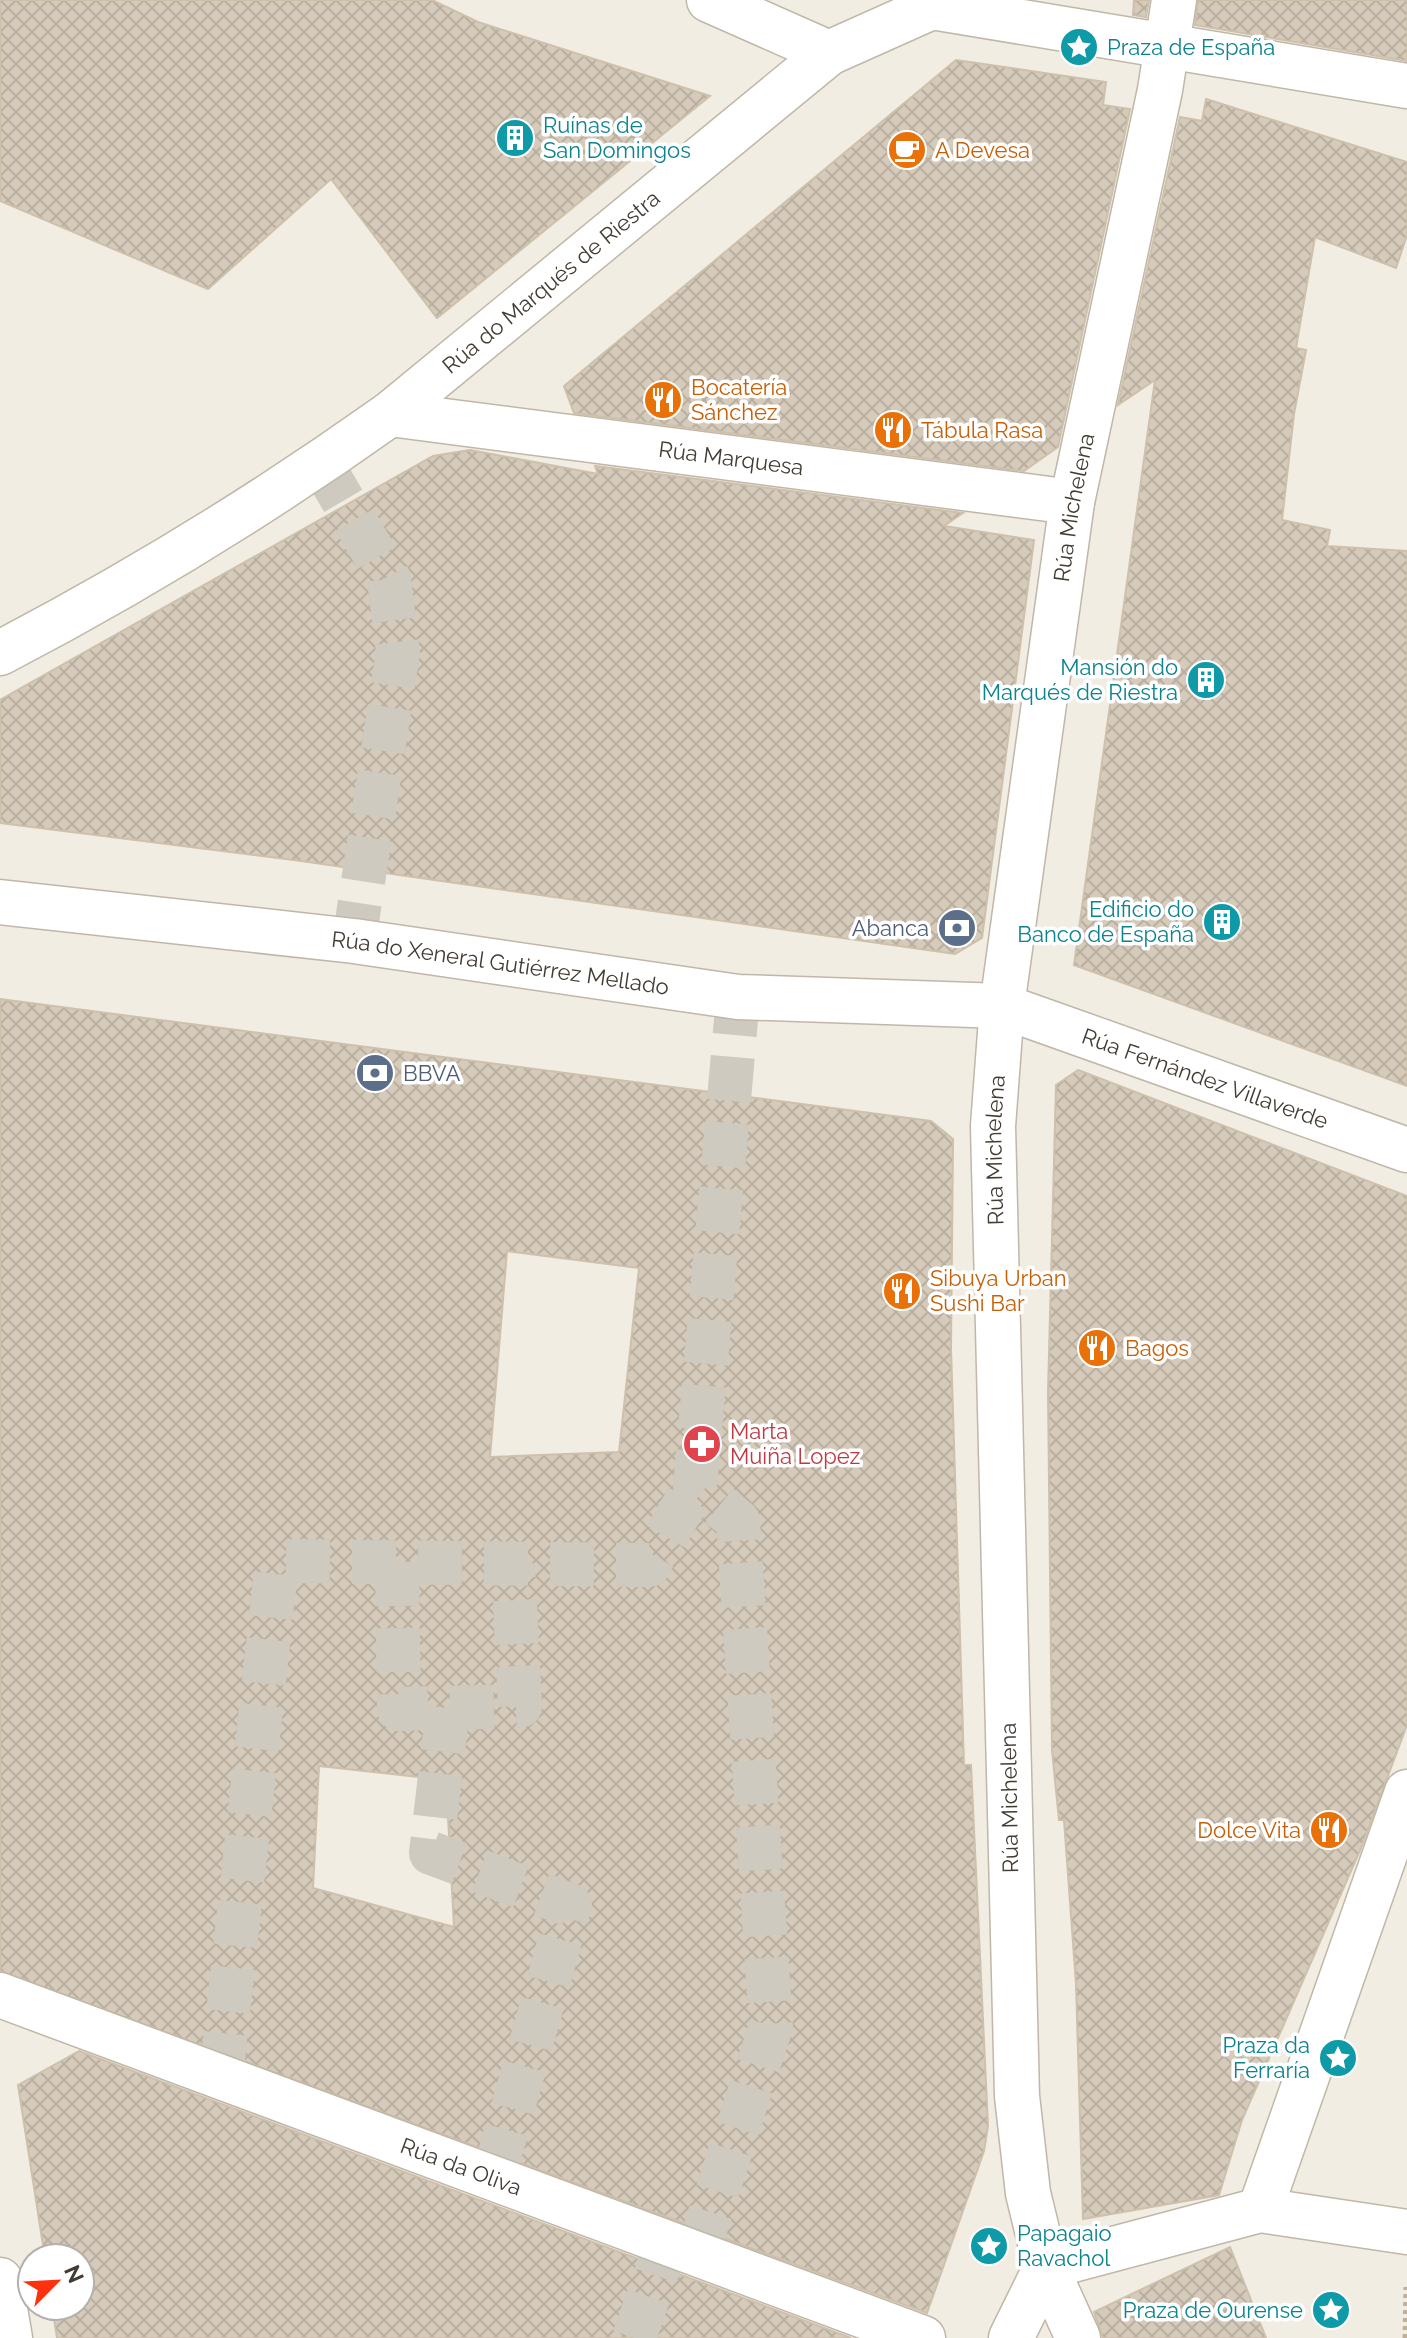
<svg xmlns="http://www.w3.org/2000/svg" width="1407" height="2338" font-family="Raleway,sans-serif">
<defs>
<pattern id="building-cross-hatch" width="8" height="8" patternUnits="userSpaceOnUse" patternTransform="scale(2)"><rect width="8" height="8" fill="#d6cbba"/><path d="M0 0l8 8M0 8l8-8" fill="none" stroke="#b9afa0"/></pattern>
</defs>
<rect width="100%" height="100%" fill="#f1ede2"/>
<!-- building -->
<g fill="url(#building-cross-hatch)" stroke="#cec0ab" stroke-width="2" fill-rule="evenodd">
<path d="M0,0H432L478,22L710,96L437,318L331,179L208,289L0,201Z"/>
<path d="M1134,0H1149L1146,17L1133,15Z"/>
<path d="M1198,0H1407V61L1195,25Z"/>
<path d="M956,60L1106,82L1103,105L1130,109L1058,447L1024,471L574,413L564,386Z"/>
<path d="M1206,99L1407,162V235L1396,268L1315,237L1296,348L1306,350L1294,414L1282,520L1330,530L1327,546L1407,551V1086L1074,965L1155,380L1118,405L1180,117L1202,121Z"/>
<path d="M470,450L598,474L595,466L963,513L944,526L1034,540L982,938L955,954L294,860L0,823V700L433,456Z"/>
<path d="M0,999L931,1121L953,1139L951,1348L964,1765H971L988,2126L984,2151L927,2313L0,1971ZM507,1251L639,1268L619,1452L490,1457ZM319,1766L446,1780L454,1927L313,1888Z"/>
<path d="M1078,1070L1407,1196V1725L1361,1848L1242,2120L1219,2195L1083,2219L1076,1984L1064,1820H1059L1052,1750L1048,1392L1056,1085Z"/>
<path d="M79,2051L851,2338H57L52,2306H80V2258H45L18,2085Z"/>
<path d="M1230,2247L1266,2338H1103L1094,2312Z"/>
</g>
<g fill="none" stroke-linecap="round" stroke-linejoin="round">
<!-- street-tunnel -->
<g stroke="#cecabf" stroke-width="44" stroke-dasharray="44 22" stroke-linecap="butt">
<path d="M321,463L389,579L398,652L354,941"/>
<path d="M397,1562L399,1709L520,1706L513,1564"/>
<path d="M448,1708L431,1853L570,1905L493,2178"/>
<path d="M221,2077L277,1561L649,1565L695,1486"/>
<path d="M697,2254L771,2026L738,1521L695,1486L738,997"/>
<path d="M634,2338L667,2242"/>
</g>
<!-- street casing -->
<g stroke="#c0b7a8" stroke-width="47">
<g id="street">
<path d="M709,0L829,53"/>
<path id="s1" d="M390,414L1072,502"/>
<path id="s2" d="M0,653C136,582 265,503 390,414L829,53L932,7L1407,86"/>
<path id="s3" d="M0,902L354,941L738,997L1002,1006L1407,1150"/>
<path id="s4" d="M0,1995L923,2338"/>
<path d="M1260,2210L1407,1792"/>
<path d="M1046,2267L1260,2210L1407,2232"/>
<path d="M0,2280L10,2338"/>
<path d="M1011,2338L1046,2267"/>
<path id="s5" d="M1078,2338L1046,2267L1028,2193L1017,2096L993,1126L1002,1006L1072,502L1160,90L1174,0"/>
</g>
</g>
<!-- path -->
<path stroke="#bfb096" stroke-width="5" stroke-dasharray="4 4" stroke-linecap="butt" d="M1405,2338L1406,2287"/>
<!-- street -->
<use href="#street" stroke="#fff" stroke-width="44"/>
</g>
<!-- icons -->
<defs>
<g id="sight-disc" transform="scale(2)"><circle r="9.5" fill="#0f9aa8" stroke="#fff"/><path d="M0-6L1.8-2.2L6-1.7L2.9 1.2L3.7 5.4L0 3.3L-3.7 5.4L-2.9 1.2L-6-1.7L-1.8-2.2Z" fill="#fff"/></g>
<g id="building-disc" transform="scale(2)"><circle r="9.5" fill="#0f9aa8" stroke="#fff"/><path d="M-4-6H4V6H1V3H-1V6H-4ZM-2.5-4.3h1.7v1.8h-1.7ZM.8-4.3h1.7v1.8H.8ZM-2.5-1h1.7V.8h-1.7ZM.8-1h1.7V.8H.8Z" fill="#fff"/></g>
<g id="cafe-disc" transform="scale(2)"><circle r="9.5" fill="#e8710a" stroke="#fff"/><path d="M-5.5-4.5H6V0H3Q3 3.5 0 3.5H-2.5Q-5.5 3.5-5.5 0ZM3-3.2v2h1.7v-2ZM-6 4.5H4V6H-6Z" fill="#fff"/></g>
<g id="restaurant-disc" transform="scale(2)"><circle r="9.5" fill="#e8710a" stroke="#fff"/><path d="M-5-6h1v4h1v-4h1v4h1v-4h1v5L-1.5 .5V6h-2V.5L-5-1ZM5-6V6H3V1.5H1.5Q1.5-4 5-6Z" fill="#fff"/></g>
<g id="bank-disc" transform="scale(2)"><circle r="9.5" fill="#5c6f8a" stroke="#fff"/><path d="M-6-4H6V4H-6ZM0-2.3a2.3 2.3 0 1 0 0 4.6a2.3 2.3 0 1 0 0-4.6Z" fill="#fff"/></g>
<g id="pharmacy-disc" transform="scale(2)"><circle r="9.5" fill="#e0444e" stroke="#fff"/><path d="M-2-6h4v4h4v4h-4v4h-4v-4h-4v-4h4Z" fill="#fff"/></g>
</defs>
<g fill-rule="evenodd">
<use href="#sight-disc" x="1079" y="47"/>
<use href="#building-disc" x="515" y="138"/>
<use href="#cafe-disc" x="907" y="150"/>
<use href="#restaurant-disc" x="663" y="400"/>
<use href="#restaurant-disc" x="893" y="430"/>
<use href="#building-disc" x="1206" y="680"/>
<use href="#building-disc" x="1222" y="922"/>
<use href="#bank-disc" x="957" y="928"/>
<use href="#bank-disc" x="375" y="1073"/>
<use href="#restaurant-disc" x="902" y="1291"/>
<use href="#restaurant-disc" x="1097" y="1348"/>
<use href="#pharmacy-disc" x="702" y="1444"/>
<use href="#restaurant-disc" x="1329" y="1830"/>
<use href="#sight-disc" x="1338" y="2058"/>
<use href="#sight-disc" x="989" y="2246"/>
<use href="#sight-disc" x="1331" y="2310"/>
</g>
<g text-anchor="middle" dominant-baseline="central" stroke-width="7" stroke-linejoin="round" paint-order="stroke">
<!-- culture labels -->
<g font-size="22" fill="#0d838f" stroke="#fff" text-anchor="end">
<text x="1107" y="47" text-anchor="start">Praza de España</text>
<text x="543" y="125" text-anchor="start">Ruínas de<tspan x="543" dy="25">San Domingos</tspan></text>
<text x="1178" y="667">Mansión do<tspan x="1178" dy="25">Marqués de Riestra</tspan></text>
<text x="1194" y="909">Edificio do<tspan x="1194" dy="25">Banco de España</tspan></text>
<text x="1310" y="2045">Praza da<tspan x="1310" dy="25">Ferraría</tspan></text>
<text x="1017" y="2233" text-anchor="start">Papagaio<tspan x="1017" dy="25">Ravachol</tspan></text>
<text x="1303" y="2310">Praza de Ourense</text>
</g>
<!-- food labels -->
<g font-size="22" fill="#c56008" stroke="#fff" text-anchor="start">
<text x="935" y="150">A Devesa</text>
<text x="691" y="387">Bocatería<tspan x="691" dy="25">Sánchez</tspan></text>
<text x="921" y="430">Tábula Rasa</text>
<text x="930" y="1278">Sibuya Urban<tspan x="930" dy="25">Sushi Bar</tspan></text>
<text x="1125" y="1348">Bagos</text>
<text x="1301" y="1830" text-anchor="end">Dolce Vita</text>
</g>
<!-- street labels -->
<g font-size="22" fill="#433c33" stroke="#fff">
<text stroke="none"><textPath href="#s2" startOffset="666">Rúa do Marqués de Riestra</textPath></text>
<text stroke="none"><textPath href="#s1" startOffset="344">Rúa Marquesa</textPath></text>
<text stroke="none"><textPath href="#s5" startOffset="1846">Rúa Michelena</textPath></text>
<text stroke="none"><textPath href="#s3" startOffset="504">Rúa do Xeneral Gutiérrez Mellado</textPath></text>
<text stroke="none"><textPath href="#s3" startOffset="1224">Rúa Fernández Villaverde</textPath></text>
<text stroke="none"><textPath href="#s5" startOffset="1198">Rúa Michelena</textPath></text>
<text transform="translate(1009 1798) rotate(-91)">Rúa Michelena</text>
<text stroke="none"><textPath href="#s4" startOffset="492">Rúa da Oliva</textPath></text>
</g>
<!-- service labels -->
<g font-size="22" fill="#4e5e75" stroke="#fff" text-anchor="end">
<text x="929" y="928">Abanca</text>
<text x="403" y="1073" text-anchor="start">BBVA</text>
</g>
<!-- health labels -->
<g font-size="22" fill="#be3a42" stroke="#fff" text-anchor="start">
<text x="730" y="1431">Marta<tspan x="730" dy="25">Muiña Lopez</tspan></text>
</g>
</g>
<!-- north arrow -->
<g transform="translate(56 2282) rotate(66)"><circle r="38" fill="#ffffff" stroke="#b4b1ad" stroke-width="2"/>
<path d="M0-6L14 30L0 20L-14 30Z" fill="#fc320e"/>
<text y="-12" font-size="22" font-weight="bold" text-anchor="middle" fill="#433c33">N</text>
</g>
</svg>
